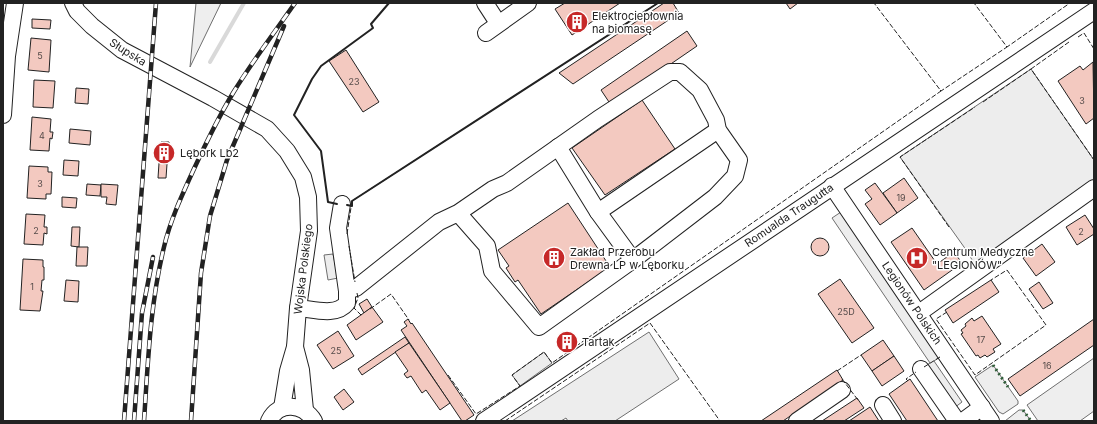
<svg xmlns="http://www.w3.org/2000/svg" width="1097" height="424" font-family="Inter,sans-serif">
<rect width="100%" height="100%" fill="#fff"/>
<!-- green -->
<g fill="#eee" stroke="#6f6f6f">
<path d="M196,3H221L190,67Z"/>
<path d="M1094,358V411L1080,421H1038L1027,405Z"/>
<path d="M993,365L1018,401V404L1003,414L999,412L975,377Z"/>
<path d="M1019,410H1023L1031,421H1005Z"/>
</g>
<!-- parking -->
<g fill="#ededed" stroke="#6f6f6f">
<path d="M1031,69L1094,160V183L975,266L969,254L900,157Z"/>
<path d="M841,212L940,357L934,361L962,402L950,411L921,369L930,363L832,218Z"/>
<path d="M333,254L338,278L328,280L324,255Z"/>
<path d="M649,332L679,379L615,421H568L566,418L561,421H512Z"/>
<path d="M544,352L552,363L520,386L512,375Z"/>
</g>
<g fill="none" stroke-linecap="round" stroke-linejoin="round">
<!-- stream -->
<path stroke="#d9d9d9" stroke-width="4" d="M210,62L244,3"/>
</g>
<!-- building -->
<g fill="#f3c9c0" stroke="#222">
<path d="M565,3H620L572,35L555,9Z"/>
<path d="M664,3H673L679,13L573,84L559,73Z"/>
<path d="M786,3H798L790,9Z"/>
<path d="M32,19L51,20L50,29L32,28Z"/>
<path d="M687,31L697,46L611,105L601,90Z"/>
<path d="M31,38L51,40L49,72L28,70Z"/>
<path d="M346,50L379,102L363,112L329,61Z"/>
<path d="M1093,62L1094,118L1086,124L1058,81L1080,66L1083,70Z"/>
<path d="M34,80L55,81L53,108L33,107Z"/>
<path d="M76,88L89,89L88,104L75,103Z"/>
<path d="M642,100L675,149L605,195L572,148Z"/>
<path d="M32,117L51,119L50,132H53L52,139L50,138L49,151L30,150Z"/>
<path d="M70,129L91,131L90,145L69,143Z"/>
<path d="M161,142H169L167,164L159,163Z"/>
<path d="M64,160L79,161L78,176L63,175Z"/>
<path d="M159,163L167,164L166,178H158Z"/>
<path d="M29,166L48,167V172H52L51,194H46V199L27,198Z"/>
<path d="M904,178L918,198L897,213L883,193Z"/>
<path d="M875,183L897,213L880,225L865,204L872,199L865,190Z"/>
<path d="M87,184L101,185L100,196L86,195Z"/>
<path d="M101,184L118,185L116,205L106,204L107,197H101Z"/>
<path d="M62,197L77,198L76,208L62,207Z"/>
<path d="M568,203L610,267L541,314L518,280L515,282L506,268L509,266L498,250Z"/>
<path d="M26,214L45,215L44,227H47V234L44,233L43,245L24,244Z"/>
<path d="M1085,215L1094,229V234L1077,245L1066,227Z"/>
<path d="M72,227H80L79,247L71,246Z"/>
<path d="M912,228L937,264L954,252L962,263L924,290L891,242Z"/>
<circle cx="820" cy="247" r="9"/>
<path d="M1042,244L1055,262L1036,276L1023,258Z"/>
<path d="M77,247H88L87,266H76Z"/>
<path d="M23,259L43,260V267H44V280H42L41,291H43L40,311L20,310Z"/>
<path d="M840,279L874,328L852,343L818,294Z"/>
<path d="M66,280L79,281L78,302L64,301Z"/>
<path d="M991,280L999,292L953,323L945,310Z"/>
<path d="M1039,282L1053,303L1043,309L1029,289Z"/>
<path d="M367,299L372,307L364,313L359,304Z"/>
<path d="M372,307L383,322L356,340L347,325Z"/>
<path d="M982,316L1001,344L993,349L995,352L987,357L985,355L980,358L978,355L976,356L961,334L963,333L961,330L966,326L965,324L972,318L974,321Z"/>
<path d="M408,319L411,324L412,323L474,415L465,421H462L401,330L407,326L404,322Z"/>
<path d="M1094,319V345L1020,396L1008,379Z"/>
<path d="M338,331L354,356L333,369L317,345Z"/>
<path d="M568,334L575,344L565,350L558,340Z"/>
<path d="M405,337L409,343L362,375L358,369Z"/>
<path d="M883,340L894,356L872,371L861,355Z"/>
<path d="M409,343L450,403L440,410L426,390L422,393L411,376L407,378L404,374L408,371L395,352Z"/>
<path d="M894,356L904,371L882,386L872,371Z"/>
<path d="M837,370L843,380L783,421H761Z"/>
<path d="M910,379L938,421H907L889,394Z"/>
<path d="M344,389L354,402L343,410L334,397Z"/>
<path d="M857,398L864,408L844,421H822Z"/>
<path d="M870,407L879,421H849Z"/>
</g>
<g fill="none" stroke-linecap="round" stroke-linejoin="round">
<!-- minor casing -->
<g stroke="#222" stroke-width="18">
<g id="minor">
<path d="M73,3L77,11L92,26L122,50L213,98L267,129L287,151L303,177L308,197L309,231L298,308L295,347L288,371L282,408"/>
<path d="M485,3L498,23"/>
<path d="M486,33L528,3"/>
<path d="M3,115L7,56L15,3"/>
<path d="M558,147L598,212L633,260"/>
<path d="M832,186L991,421"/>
<path d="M598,212L718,130"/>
<path d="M347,291L356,288L439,222L458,213L493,189L507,183L598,119L670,72H680L700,90L716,120L718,130L739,160L735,176L715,197L633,260L539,327L492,271L487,246L458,213"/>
<path d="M298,308C313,309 336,317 347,303V291L338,228L342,204"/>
<path d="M919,313L1094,188"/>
<path d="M295,347L301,370L305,410"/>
<path d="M921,369L957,421"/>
<path d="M883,405L893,421"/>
<path d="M269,421C279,400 304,404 314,421"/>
<path d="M484,421L1094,11"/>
<path d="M797,421L842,390"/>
<path d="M963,421L982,407"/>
</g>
</g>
<!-- minor -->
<use href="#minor" stroke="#fff" stroke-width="16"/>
<!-- rail casing -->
<g stroke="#222" stroke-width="4.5">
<g id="rail">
<path d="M124,421L156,3"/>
<path d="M134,421L142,313L153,257"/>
<path d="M144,421C148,362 150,304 164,247C170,221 182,195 193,171C205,145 218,118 233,93C252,62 274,33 295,3"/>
<path d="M191,421L201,273L210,216L227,160L284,26"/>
</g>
</g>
<!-- rail -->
<use href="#rail" stroke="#fff" stroke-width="3" stroke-dasharray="9" stroke-linecap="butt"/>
<!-- hedge -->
<g stroke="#2f5e38" stroke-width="3" stroke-dasharray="2 3" stroke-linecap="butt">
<path d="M993,365L1008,387"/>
<path d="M1023,410L1031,421"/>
</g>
<!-- fence -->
<g stroke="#222" stroke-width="1" stroke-dasharray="5 2" stroke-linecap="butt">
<path d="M1078,37L1084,33L1094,49"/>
<path d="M1069,42L1031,69L1094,160"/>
<path d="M1006,46L1007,47L1070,3"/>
<path d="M940,90L941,91L1007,47L974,3"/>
<path d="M983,102L1031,69"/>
<path d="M949,227L900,157L975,107"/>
<path d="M347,234L352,201L658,3"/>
<path d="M349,246L355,282"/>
<path d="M357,293L358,298L354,308L361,315H362"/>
<path d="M370,309L391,294L409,320"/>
<path d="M947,312L936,319L975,375L1046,325L1007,270L991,280"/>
<path d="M924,367L940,357L939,356"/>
<path d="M837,371L861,355"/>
<path d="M448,375L476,414L520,386L512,375L544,352L552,363L941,91L874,3"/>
<path d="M842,379L858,400"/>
<path d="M908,381L906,379L916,372"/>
<path d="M505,421L650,323L720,421"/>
</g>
<!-- wall -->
<g stroke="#222" stroke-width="2">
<path d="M337,204L328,202L321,151L294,115L312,79L321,66L373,28L371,24L389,3"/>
<path d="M347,205L352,206V201L658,3"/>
</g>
</g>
<!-- icons -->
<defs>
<g id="building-disc" transform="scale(1.15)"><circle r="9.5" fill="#c62828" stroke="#fff"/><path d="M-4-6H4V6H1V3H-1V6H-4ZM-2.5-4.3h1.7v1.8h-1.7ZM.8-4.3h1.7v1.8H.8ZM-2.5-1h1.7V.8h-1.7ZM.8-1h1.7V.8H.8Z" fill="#fff"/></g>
<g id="hospital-disc" transform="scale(1.15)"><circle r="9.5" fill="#c62828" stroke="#fff"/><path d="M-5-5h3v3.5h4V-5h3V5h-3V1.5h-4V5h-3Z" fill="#fff"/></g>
</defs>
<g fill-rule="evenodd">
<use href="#building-disc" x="577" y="22"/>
<use href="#building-disc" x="164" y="153"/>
<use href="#building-disc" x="554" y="258"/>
<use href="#hospital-disc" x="917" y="258"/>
<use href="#building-disc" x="567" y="342"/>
</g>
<g text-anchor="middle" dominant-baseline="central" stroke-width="3" stroke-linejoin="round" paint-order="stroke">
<!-- number labels -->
<g font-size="9" fill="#564c4a">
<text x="40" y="55">5</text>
<text x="354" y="81">23</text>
<text x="1082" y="100">3</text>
<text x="42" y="135">4</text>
<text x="40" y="183">3</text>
<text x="901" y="197">19</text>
<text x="36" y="230">2</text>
<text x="1081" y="231">2</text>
<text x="32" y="286">1</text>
<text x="846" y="311">25D</text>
<text x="981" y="339">17</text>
<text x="336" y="350">25</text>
<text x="1047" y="365">16</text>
</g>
<!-- poi labels -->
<g font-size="11" fill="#222" stroke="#fff" text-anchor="start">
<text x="592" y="16">Elektrociepłownia<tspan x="592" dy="13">na biomasę</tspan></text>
<text x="180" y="153">Lębork Lb2</text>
<text x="570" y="252">Zakład Przerobu<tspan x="570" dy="13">Drewna LP w Lęborku</tspan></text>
<text x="932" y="252">Centrum Medyczne<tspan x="932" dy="13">"LEGIONÓW"</tspan></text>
<text x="582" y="342">Tartak</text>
</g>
<!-- street labels -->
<g font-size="11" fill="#222" stroke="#fff">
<text transform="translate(128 52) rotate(32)">Słupska</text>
<text transform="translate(789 215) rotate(-34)">Romualda Traugutta</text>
<text transform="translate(303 269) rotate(-83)">Wojska Polskiego</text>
<text transform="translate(912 303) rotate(56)">Legionów Polskich</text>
</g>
</g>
<!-- border -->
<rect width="1097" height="424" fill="none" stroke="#222222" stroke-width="8"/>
</svg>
